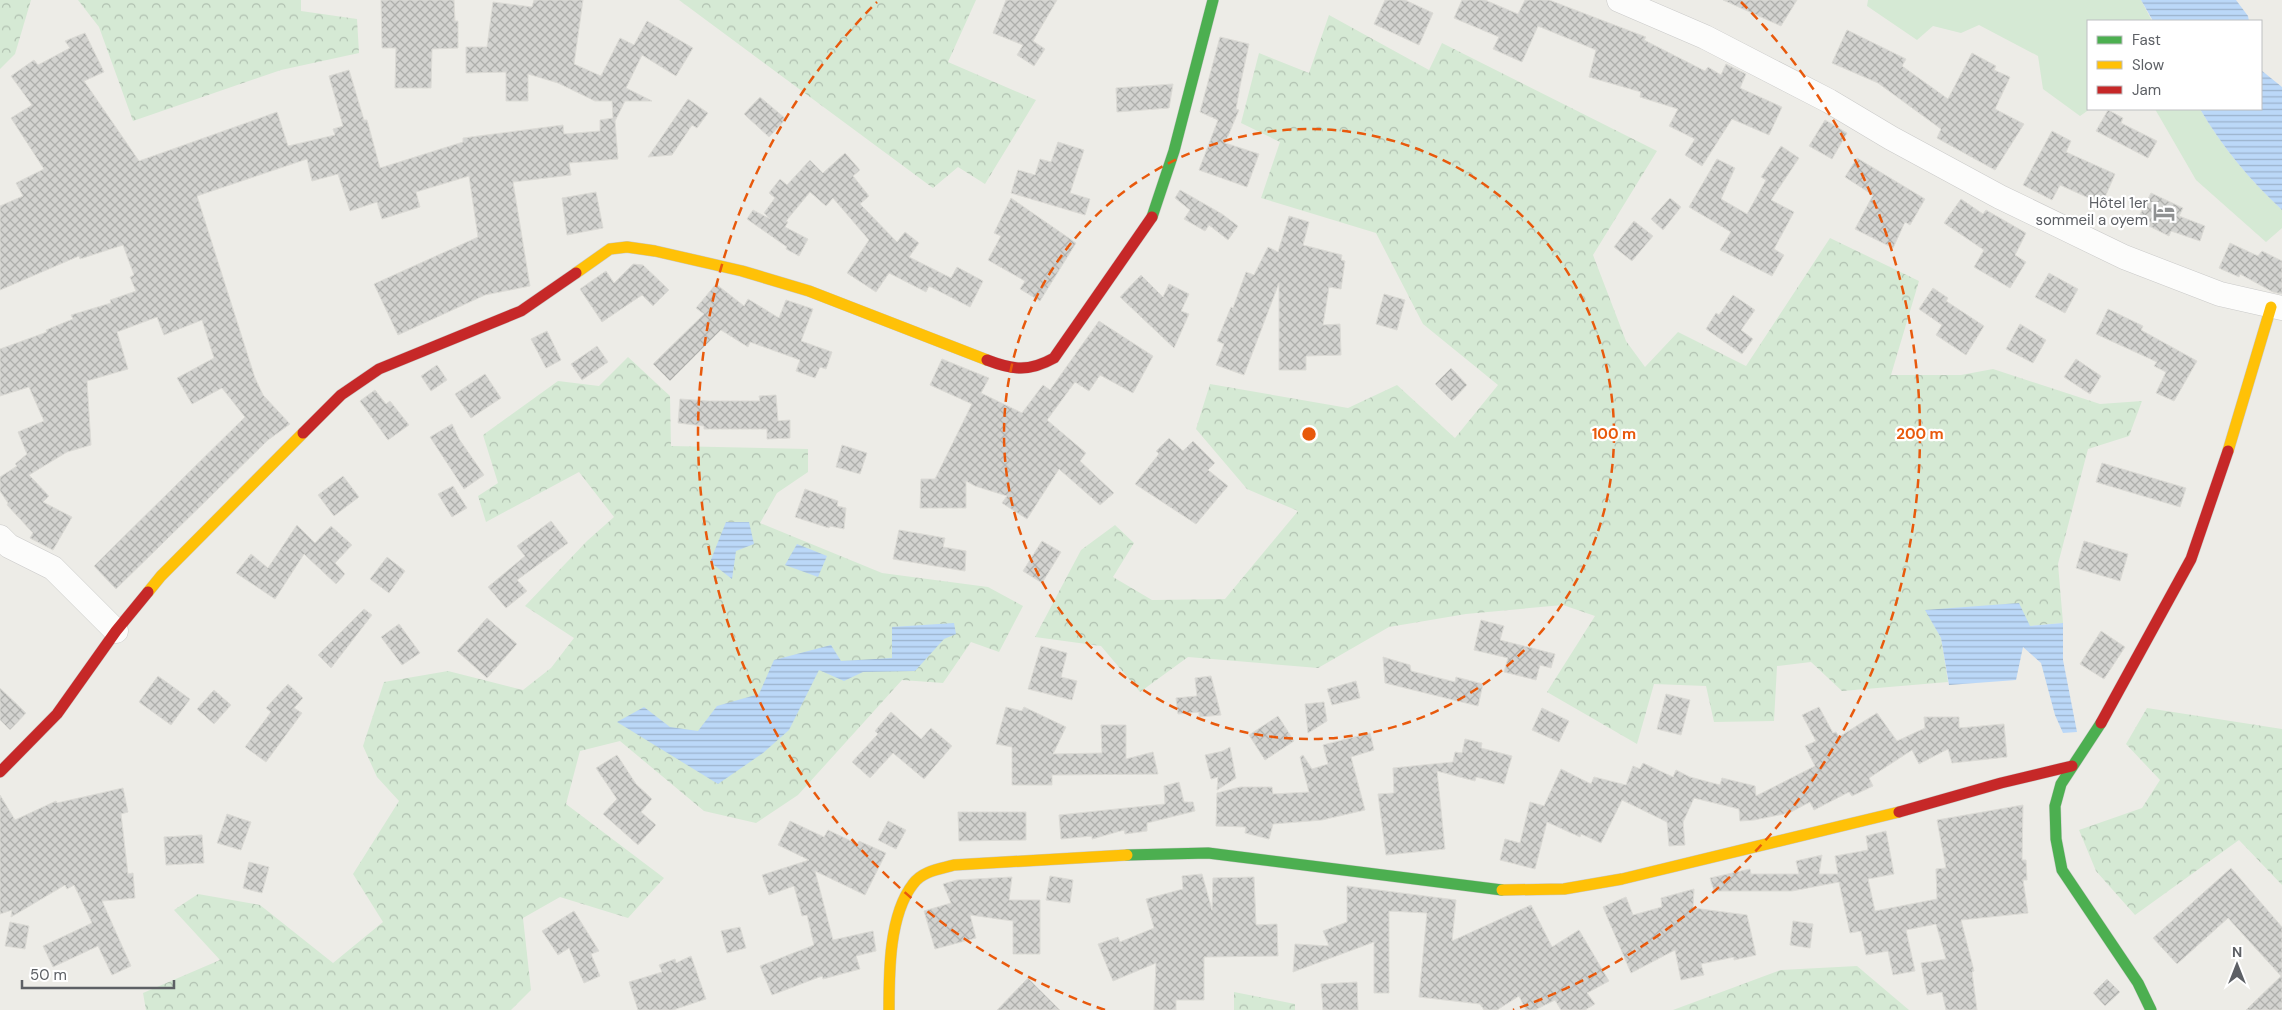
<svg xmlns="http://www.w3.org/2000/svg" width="2282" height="1010" font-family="'DM Sans',sans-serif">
<defs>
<pattern id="forest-crowns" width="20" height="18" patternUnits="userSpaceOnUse" patternTransform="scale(1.25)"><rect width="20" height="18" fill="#d5e9d4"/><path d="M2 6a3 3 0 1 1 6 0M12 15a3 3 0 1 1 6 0" fill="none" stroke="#b0c0b0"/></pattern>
<pattern id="water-rules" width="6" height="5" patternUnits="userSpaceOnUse" patternTransform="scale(1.25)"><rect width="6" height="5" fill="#bbd8f8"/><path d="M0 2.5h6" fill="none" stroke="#9bb3cc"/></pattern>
<pattern id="building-cross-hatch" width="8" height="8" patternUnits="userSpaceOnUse" patternTransform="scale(1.25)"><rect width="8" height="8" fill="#d3d3d0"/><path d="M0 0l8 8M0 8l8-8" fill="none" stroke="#aeafac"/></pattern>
</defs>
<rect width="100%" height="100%" fill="#edece7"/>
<!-- green -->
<g fill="#d5e9d4">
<path d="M1868,0H2141L2152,21H2088V109H2090L2080,116L2043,89L2038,56L1979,25L1961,33L1933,26L1917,40L1867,6Z"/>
<path d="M2155,109H2200C2222,147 2250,180 2282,210V228L2266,242L2196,180Z"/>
</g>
<!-- forest -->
<g fill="url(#forest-crowns)">
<path d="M0,0H31L15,54L0,69Z"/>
<path d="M78,0H301V11L357,19L359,53L281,70L133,121L99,27Z"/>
<path d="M679,0H976L948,62L1036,100L985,184L958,167L933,188Z"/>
<path d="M1329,15L1429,70L1442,43L1657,151L1593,255L1626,341L1645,367L1678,332L1746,366L1830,238L1919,281L1891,375H1961L1993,369L2100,404L2142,401L2129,436L2088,449L2058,564L2063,623L2030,626L1926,610L1941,638L1948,682L1842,691L1811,662L1777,666L1774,721L1714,722L1706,686L1654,684L1637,744L1547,692L1595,616L1563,605L1466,614L1389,627L1318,668L1188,657L1140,692L1101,646L1035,637L1081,550L1115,525L1134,543L1113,577L1152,600L1225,599L1298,511L1247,489L1196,429L1210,384L1348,408L1397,385L1455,438L1498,385L1423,324L1376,233L1261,198L1280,142L1241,123L1259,53L1309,73Z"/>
<path d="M628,357L670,396L671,446L808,449V472L777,493L760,523L882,573L988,587L1023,606L999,652L971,642L943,683L902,680L798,795L756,823L704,811L620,741L580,751L566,804L664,878L628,918L560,897L523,918L531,990L511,1010H146L143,993L220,960L174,910L198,894L260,905L333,963L383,922L353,874L399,801L377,777L363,746L384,682L448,671L523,690L551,668L574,638L525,606L587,541L614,517L579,472L486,522L478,496L498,483L483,435L558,381L599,386Z"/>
<path d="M2147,708L2282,729V885L2239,840L2135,915L2096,871L2079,830L2142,808L2160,780L2126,744Z"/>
<path d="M1857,966L1909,1010H1673L1781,970Z"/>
<path d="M1234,992L1295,1004V1010H1234Z"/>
</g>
<!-- water -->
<g fill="url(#water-rules)">
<path d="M2141,0H2236L2248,16L2249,21H2153Z"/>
<path d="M2261,70L2282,87V210C2250,180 2222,147 2200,109H2261Z"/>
<path d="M726,522H749L754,544L736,551L732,579L710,562Z"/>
<path d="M797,544L827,556L818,577L785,565Z"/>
<path d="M2019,603L2030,626L2063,623V660L2077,732L2063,733L2055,715L2041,663L2023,647L2016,680L1949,685L1941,638L1925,610Z"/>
<path d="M954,623L956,634L944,639L915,671L863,672L844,681L819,670L789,730L763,753L718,784L617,722L644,707L670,727L698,731L717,706L759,694L774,660L831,645L841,661L892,658V627Z"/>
</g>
<!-- building -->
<g fill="url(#building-cross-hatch)" stroke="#dcdbd6">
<path d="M381,0H454L455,21H458V48L432,49L431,88H395L396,48H382Z"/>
<path d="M534,0H583L574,64L601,76L620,38L634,45L647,21L693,48L676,76L642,55L626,88L652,101H625L615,121L618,159L569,163L571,175L513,182L530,286L485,295L398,335L374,284L478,237L469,176L416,192L420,207L382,219L377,202L350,211L338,174L312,181L307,159L197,196L255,378L263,395L290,424L268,440L116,589L94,566L245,417L222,388L192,404L177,378L214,358L202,320L164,335L157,317L117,332L128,369L87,381L91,445L67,452L29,475L49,496L43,502L72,517L53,550L30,538L33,533L7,505L8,503L0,491V477L17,466L15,464L27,454L18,432L44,421L29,387L0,396V349L47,332L46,330L73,319L71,315L111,303L110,300L136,291L130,277L134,275L123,245L80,259L79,256L0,290V206L23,196L16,183L44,169L11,118L32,105L11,76L34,60L38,65L70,48L65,41L85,33L104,72L84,81L139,161L277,112L288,146L335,135L333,129L343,126L329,76L349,70L364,120H367L380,168L463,142V138L563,125L564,134L600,131V120L613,118L612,101H595L558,83L528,74V101H506V72L466,73V47H487L493,2L532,7Z"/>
<path d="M1006,0H1057L1033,41L1045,49L1034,66L1017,55L1023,45L993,33Z"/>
<path d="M1385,0H1405L1433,13L1419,45L1374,24Z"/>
<path d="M1462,0H1485L1518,14L1525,0H1549L1646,37L1644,40L1705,71L1708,67L1721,75L1726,64L1746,74L1740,88L1782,107L1769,135L1732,119L1702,166L1685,155L1695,139L1669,126L1678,109L1640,97L1641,92L1589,77L1596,50L1538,26L1522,62L1493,49L1499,37L1454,18Z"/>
<path d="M1723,0H1797L1781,26Z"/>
<path d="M1847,30L1906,59L1902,66L1948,99L1972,53L1996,66L1994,70L2010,77L1995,109L2024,124L1995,170L1937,138L1941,129L1878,83L1832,63Z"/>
<path d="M1220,37L1249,44L1240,86L1236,109L1239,110L1225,143L1259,154L1247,187L1199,170L1218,120L1200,112Z"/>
<path d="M1173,84L1169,108L1117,112L1116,88Z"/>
<path d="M760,97L786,119L769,137L744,114Z"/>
<path d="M688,99L708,113L697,128L692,125L672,155L648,157Z"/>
<path d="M2108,110L2123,118L2121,123L2157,141L2148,158L2096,131Z"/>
<path d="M1825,120L1847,133L1832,159L1809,146Z"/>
<path d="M2052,131L2071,141L2066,152L2115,174L2102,204L2060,185L2052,200L2023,185Z"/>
<path d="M1058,142L1084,150L1070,193L1090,199L1085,215L1011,193L1018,170L1035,175L1040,159L1051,162Z"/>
<path d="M1781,146L1799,158L1771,200L1794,212L1774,249L1784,255L1772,276L1720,250L1731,232L1689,207L1717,159L1735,168L1721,199L1747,214L1766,180L1761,177Z"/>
<path d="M845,153L860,170L853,176L869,196L860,204L897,242L905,232L919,243L909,257L951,278L957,267L983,281L970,307L929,286L926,292L889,273L876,292L847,273L869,240L833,198L826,206L810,192L786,221L788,222L785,227L808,239L799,256L786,249L787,247L747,219L753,210L770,219L764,213L775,198L769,193L780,179L787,185L810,160L823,173Z"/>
<path d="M1857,158L1925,199L1910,225L1905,222L1893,248L1855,229L1873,195L1845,177Z"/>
<path d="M1180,190L1222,214L1238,226L1228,240L1209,225L1205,231L1184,219L1190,210L1175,198Z"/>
<path d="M596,192L603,228L567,235L562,198Z"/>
<path d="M2151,193L2183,208L2179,216L2205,226L2200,241L2171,231L2169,236L2137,220Z"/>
<path d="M1011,198L1076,243L1040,301L1020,289L1025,281L988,260L1001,236L994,233Z"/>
<path d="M1670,198L1681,207L1663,230L1651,219Z"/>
<path d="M1961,199L1983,214L1986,210L2026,233L2015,255L2026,262L2010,288L1974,267L1984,250L1944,223Z"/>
<path d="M1289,216L1309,222L1303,245L1342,255L1341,260L1345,261L1341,289L1329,287L1323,325L1340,324L1341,355L1306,356V370H1279V283L1244,375L1216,365L1224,344L1217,341L1231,307L1233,308L1246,272L1254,275L1268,247L1278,252Z"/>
<path d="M1634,221L1653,236L1632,261L1614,247Z"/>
<path d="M2230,243L2258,256L2262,251L2282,261V294L2273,292L2240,274L2239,277L2219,268Z"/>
<path d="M633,264L643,265L669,290L653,306L642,295L602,322L580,289L606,271L614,283Z"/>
<path d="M2049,273L2078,289L2065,313L2035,297Z"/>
<path d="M1141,275L1163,297L1169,284L1189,294L1181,311L1189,314L1174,348L1120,297Z"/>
<path d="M716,284L744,306L748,299L779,318L786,300L813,309L801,341L832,352L826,369L820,367L815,378L796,371L800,360L750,342L748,347L721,330L670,381L653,364L704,314L696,308Z"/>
<path d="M1933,288L1948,298L1946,301L1984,326L1966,355L1936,335L1942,325L1919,309Z"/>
<path d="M1384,294L1405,300L1397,330L1376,324Z"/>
<path d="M1733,295L1755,310L1741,330L1753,339L1742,354L1706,329L1716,313L1719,315Z"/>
<path d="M2108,309L2143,326L2141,330L2197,361L2174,401L2156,393L2166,372L2154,366L2157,362L2096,334Z"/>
<path d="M1099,321L1153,356L1133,393L1100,375L1089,391L1075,382L1047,420L1086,453L1080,461L1114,493L1100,505L1059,469L1027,519L1002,503L1007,496L975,486L966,481V508H920L921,479H935L972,404L930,385L942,359L989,378L981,393L1022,413L1043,385L1050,390Z"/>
<path d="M2020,324L2046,340L2033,363L2006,349Z"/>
<path d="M547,331L561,360L546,368L531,339Z"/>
<path d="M597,346L608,362L582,380L571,364Z"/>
<path d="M2076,359L2101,376L2090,394L2064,377Z"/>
<path d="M437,365L447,380L431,391L421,376Z"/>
<path d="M1451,368L1467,385L1452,401L1435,384Z"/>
<path d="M485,374L501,398L471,418L455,394Z"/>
<path d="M375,390L386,404L390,401L409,425L388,440L360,401Z"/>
<path d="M776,395L778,421L790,420V438L767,439V429H704V426L678,423L680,399L707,401H760L759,396Z"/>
<path d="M452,424L459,439L484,475L464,489L430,437Z"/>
<path d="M1169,438L1183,451L1193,441L1215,463L1208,470L1228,486L1196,524L1135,484L1159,454L1156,451Z"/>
<path d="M842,445L867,453L860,474L836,467Z"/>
<path d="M2102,463L2186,488L2180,507L2096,482Z"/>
<path d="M343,476L359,497L334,516L318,495Z"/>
<path d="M453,486L467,508L452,517L438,494Z"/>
<path d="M805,489L838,501L837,506L846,508L844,529L830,526L829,528L795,517Z"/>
<path d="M551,521L568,543L517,580L527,591L506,608L488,587L525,556L517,546Z"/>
<path d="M297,525L315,543L331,526L352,545L335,563L345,574L336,584L304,554L275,599L236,573L251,554L268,568Z"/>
<path d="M899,530L945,538L943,547L966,551L965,571L893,559Z"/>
<path d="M1042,541L1061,552L1042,583L1023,571Z"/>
<path d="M2084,541L2128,554L2120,581L2076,568Z"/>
<path d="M387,557L405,571L389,593L370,579Z"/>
<path d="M364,609L372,615L331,668L318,655Z"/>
<path d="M487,618L517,644L487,678L457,651Z"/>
<path d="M1481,620L1504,626L1500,640L1555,654L1551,668L1540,665L1536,680L1504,672L1508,658L1474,650Z"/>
<path d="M399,624L420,653L402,665L381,637Z"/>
<path d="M2101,631L2125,647L2104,679L2080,664Z"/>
<path d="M1041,646L1067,653L1061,677L1077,681L1072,700L1028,689Z"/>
<path d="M1383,657L1410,665L1411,671L1455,682L1456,677L1483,684L1478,706L1385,683Z"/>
<path d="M158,676L190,699L171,725L139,702Z"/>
<path d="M1211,676L1221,715L1199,717V712L1178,714L1176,698L1197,696L1195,678Z"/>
<path d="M1356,681L1360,698L1332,705L1327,689Z"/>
<path d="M288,684L303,698L294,708L302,713L266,762L245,747L271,712L266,708Z"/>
<path d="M0,688L26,713L10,730L0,720Z"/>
<path d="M214,690L231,705L214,724L197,709Z"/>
<path d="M1666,694L1690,700L1681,735L1657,729Z"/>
<path d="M1324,702L1327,721L1308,733L1305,704Z"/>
<path d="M1006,707L1022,711L1024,707L1066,727L1053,754L1102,753L1101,725H1126V759L1153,752L1158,774L1052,775V785H1012V747L996,744Z"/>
<path d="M1819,707L1833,733L1836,732L1839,737L1877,713L1897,741L1925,728L1924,717H1959V728L2004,724L2007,757L1952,763L1948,749L1919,764L1912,750L1869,778L1873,786L1852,796L1849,792L1814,810L1810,802L1789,813L1754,820L1740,821L1739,809L1694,798L1683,822L1685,845L1669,846L1667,822L1622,800L1601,843L1581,834L1580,837L1547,822L1535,869L1500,860L1505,839L1520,843L1530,802L1544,806L1561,769L1591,784L1594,777L1626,785L1633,766L1640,769L1643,763L1673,777L1676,770L1690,777L1720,785L1722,778L1755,786L1756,796L1815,766L1805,746L1816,741L1802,715Z"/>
<path d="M1542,708L1569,721L1559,742L1532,730Z"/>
<path d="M891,712L921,739L931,728L952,746L924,779L893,753L870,778L852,762L878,734L875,731Z"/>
<path d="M1278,716L1294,741L1265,760L1249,735Z"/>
<path d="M1370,733L1374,750L1351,757L1365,810L1322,820L1273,824L1269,839L1245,833L1246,827L1216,826L1217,793L1240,787H1272L1273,794L1309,792L1300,757L1303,755L1312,769L1328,764L1323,745Z"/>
<path d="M1465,739L1482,743L1481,748L1512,756L1504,784L1476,777L1475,781L1437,771L1445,849L1386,855L1378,794L1394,793L1393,768L1453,762L1455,752L1462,753Z"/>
<path d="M1230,747L1236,778L1217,790L1218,777L1211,779L1205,755L1223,751Z"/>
<path d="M617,755L636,784L652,799L641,812L656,825L638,845L603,814L617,799L596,768Z"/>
<path d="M1179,782L1184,802H1193L1195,811L1147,823V831L1125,834L1124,830L1092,839V836L1061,839L1059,815L1165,804L1164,786Z"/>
<path d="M123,788L128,812L121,814L128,874L133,873L135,898L102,901L131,966L112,975L98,946L53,967L43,946L92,923L74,885L67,889L65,885L11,917L12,910L0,914V795L15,820L56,801L57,803Z"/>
<path d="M2023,805L2022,860H2026L2027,880H2023L2028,913L1961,920L1974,971L1972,972L1977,1010H1946L1942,992L1927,995L1921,963L1946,959L1936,924L1906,930L1915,971L1893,975L1888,951L1866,955L1861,931L1850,933L1839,882L1792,891H1714L1710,878L1750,869L1751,874H1799L1796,861L1822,855L1819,874H1838L1835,856L1868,850L1866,836L1886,831L1894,874L1868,879L1875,911L1937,899L1936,869L1946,868L1937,820Z"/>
<path d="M958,812H1026V840L959,841Z"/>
<path d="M227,814L251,822L241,850L217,843Z"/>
<path d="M790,821L824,837L828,830L857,844L859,841L886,853L865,895L815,871L833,940L873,931L876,951L856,956L860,969L823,979L822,976L772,995L760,966L814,945L807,915L802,916L794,886L769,895L762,875L809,860L778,845Z"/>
<path d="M888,821L906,830L896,849L878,840Z"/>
<path d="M202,835L204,863L166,865L164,837Z"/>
<path d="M249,862L269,867L262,893L243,888Z"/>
<path d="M2231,868L2282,927V1010H2246L2281,976L2228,918L2177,964L2153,938Z"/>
<path d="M1202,874L1212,910L1213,878L1254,877L1256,925L1277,924L1278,956L1204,957V1000H1176V1010H1154L1156,963L1113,981L1098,944L1118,937L1120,942L1154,928L1146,899L1183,889L1182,876Z"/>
<path d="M1050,876L1073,880L1070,903L1046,900Z"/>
<path d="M1012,877L1009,900H1040V954H1013V921L970,915L976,938L935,949L924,911L951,903L943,884L957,880Z"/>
<path d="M1347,886L1456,900L1452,941L1531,905L1552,947L1579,930L1609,981L1587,993L1595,1004L1585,1010H1561L1555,1000L1535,1010H1526L1519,996L1497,1010H1484L1480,1004L1419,997L1427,913L1389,911V993H1374V942L1293,972L1295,944L1329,946L1323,931L1347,922Z"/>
<path d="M1694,889L1693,908L1747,915L1756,955L1734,960V957L1701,964L1704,975L1681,980L1675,950L1631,973L1603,907L1626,897L1633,915L1662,907L1661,898Z"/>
<path d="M574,911L599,951L591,954L600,976L584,983L569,948L558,955L542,931Z"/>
<path d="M1793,921L1813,924L1810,948L1790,945Z"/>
<path d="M10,922L29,926L25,949L5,946Z"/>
<path d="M740,927L746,948L727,953L721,931Z"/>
<path d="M691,956L706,999L673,1010H638L629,982L662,972L659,965L675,959L676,963Z"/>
<path d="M1028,978L1060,1010H997Z"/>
<path d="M2107,979L2120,992L2105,1006L2093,993Z"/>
<path d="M1357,982L1358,1010H1323L1321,984Z"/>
</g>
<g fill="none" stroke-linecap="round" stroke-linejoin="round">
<!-- street casing -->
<g stroke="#cacac9" stroke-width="25">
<g id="street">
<path d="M1619,0L1705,37L1829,101L1891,138L2000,197L2124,257L2220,294L2282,308"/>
<path d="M0,537L9,546L53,568L116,631"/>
</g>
</g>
<!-- fast casing -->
<g stroke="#c9c9c7" stroke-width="12">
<g id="fast">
<path d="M1152,217L1174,151L1213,0"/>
<path d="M2101,723L2061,784L2055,806L2056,839L2062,870L2138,983L2151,1010"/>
<path d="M1127,855L1208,853L1502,890"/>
</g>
</g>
<!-- slow casing -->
<g stroke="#c9c9c7" stroke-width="12">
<g id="slow">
<path d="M576,273L610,249L627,247L655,251L742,271L809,291L987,360"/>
<path d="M2228,451L2271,307"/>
<path d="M148,592L161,576L303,433"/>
<path d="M1502,890L1564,889L1622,879L1899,812"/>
<path d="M889,1010C889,972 889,915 913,884C922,871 940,869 954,865L1127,855"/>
</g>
</g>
<!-- jam casing -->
<g stroke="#c9c9c7" stroke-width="12">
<g id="jam">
<path d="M987,360C1013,370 1029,372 1054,358L1152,217"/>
<path d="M303,433L341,395L379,369L521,311L576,273"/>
<path d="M2101,723L2191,559L2228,451"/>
<path d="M0,772L57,714L116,631L148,592"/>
<path d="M1899,812L2001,783L2072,766"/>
</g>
</g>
<!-- street -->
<use href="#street" stroke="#fcfcfb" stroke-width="24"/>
<!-- fast -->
<use href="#fast" stroke="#4caf50" stroke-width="11"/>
<!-- slow -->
<use href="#slow" stroke="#ffc107" stroke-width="11"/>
<!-- jam -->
<use href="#jam" stroke="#c62828" stroke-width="11"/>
</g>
<!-- distance rings -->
<g fill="none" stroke="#e8590c" stroke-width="2.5" stroke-dasharray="9 6">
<circle cx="1309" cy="434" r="305"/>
<path d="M1105 1010A611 611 0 0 1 877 2M1741 2A611 611 0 0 1 1513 1010"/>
</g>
<!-- icons -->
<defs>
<g id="hotel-bare" transform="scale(1.725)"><path d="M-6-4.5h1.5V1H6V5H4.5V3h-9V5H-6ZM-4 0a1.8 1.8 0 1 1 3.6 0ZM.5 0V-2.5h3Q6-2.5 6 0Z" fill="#8f9192" stroke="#fff" stroke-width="2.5" paint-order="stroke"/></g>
</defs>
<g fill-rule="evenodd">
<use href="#hotel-bare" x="2164" y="212"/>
</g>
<g text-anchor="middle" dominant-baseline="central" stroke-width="4.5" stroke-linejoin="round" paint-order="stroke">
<!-- poi labels -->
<g font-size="15" fill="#5d6065" stroke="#fff" text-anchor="end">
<text x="2148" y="203">Hôtel 1er<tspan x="2148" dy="17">sommeil a oyem</tspan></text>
</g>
</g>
<circle cx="1309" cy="434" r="8" fill="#e8590c" stroke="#fff" stroke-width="2.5"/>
<g font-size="15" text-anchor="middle" font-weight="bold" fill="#e8590c" stroke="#fff" stroke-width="4.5" stroke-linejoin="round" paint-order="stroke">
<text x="1614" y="439">100 m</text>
<text x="1920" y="439">200 m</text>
</g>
<!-- legend -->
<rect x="2087" y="20" width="175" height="90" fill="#ffffff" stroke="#bebfc1"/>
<rect x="2097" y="36" width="25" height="8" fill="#4caf50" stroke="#bebfc1"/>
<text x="2132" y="45" font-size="15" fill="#5d6065">Fast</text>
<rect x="2097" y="61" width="25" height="8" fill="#ffc107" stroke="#bebfc1"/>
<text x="2132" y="70" font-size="15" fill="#5d6065">Slow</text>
<rect x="2097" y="86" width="25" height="8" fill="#c62828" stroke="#bebfc1"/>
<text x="2132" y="95" font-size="15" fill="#5d6065">Jam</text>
<!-- north arrow -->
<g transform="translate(2237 965)" stroke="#ffffff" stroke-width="4" paint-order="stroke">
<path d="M0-4L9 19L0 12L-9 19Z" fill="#5d6065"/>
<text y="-8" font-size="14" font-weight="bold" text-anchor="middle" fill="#5d6065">N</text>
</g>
<!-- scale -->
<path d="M22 980v8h152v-8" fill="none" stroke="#5d6065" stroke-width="2.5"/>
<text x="30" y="980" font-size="15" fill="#5d6065" stroke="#ffffff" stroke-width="4" paint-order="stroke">50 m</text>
</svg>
